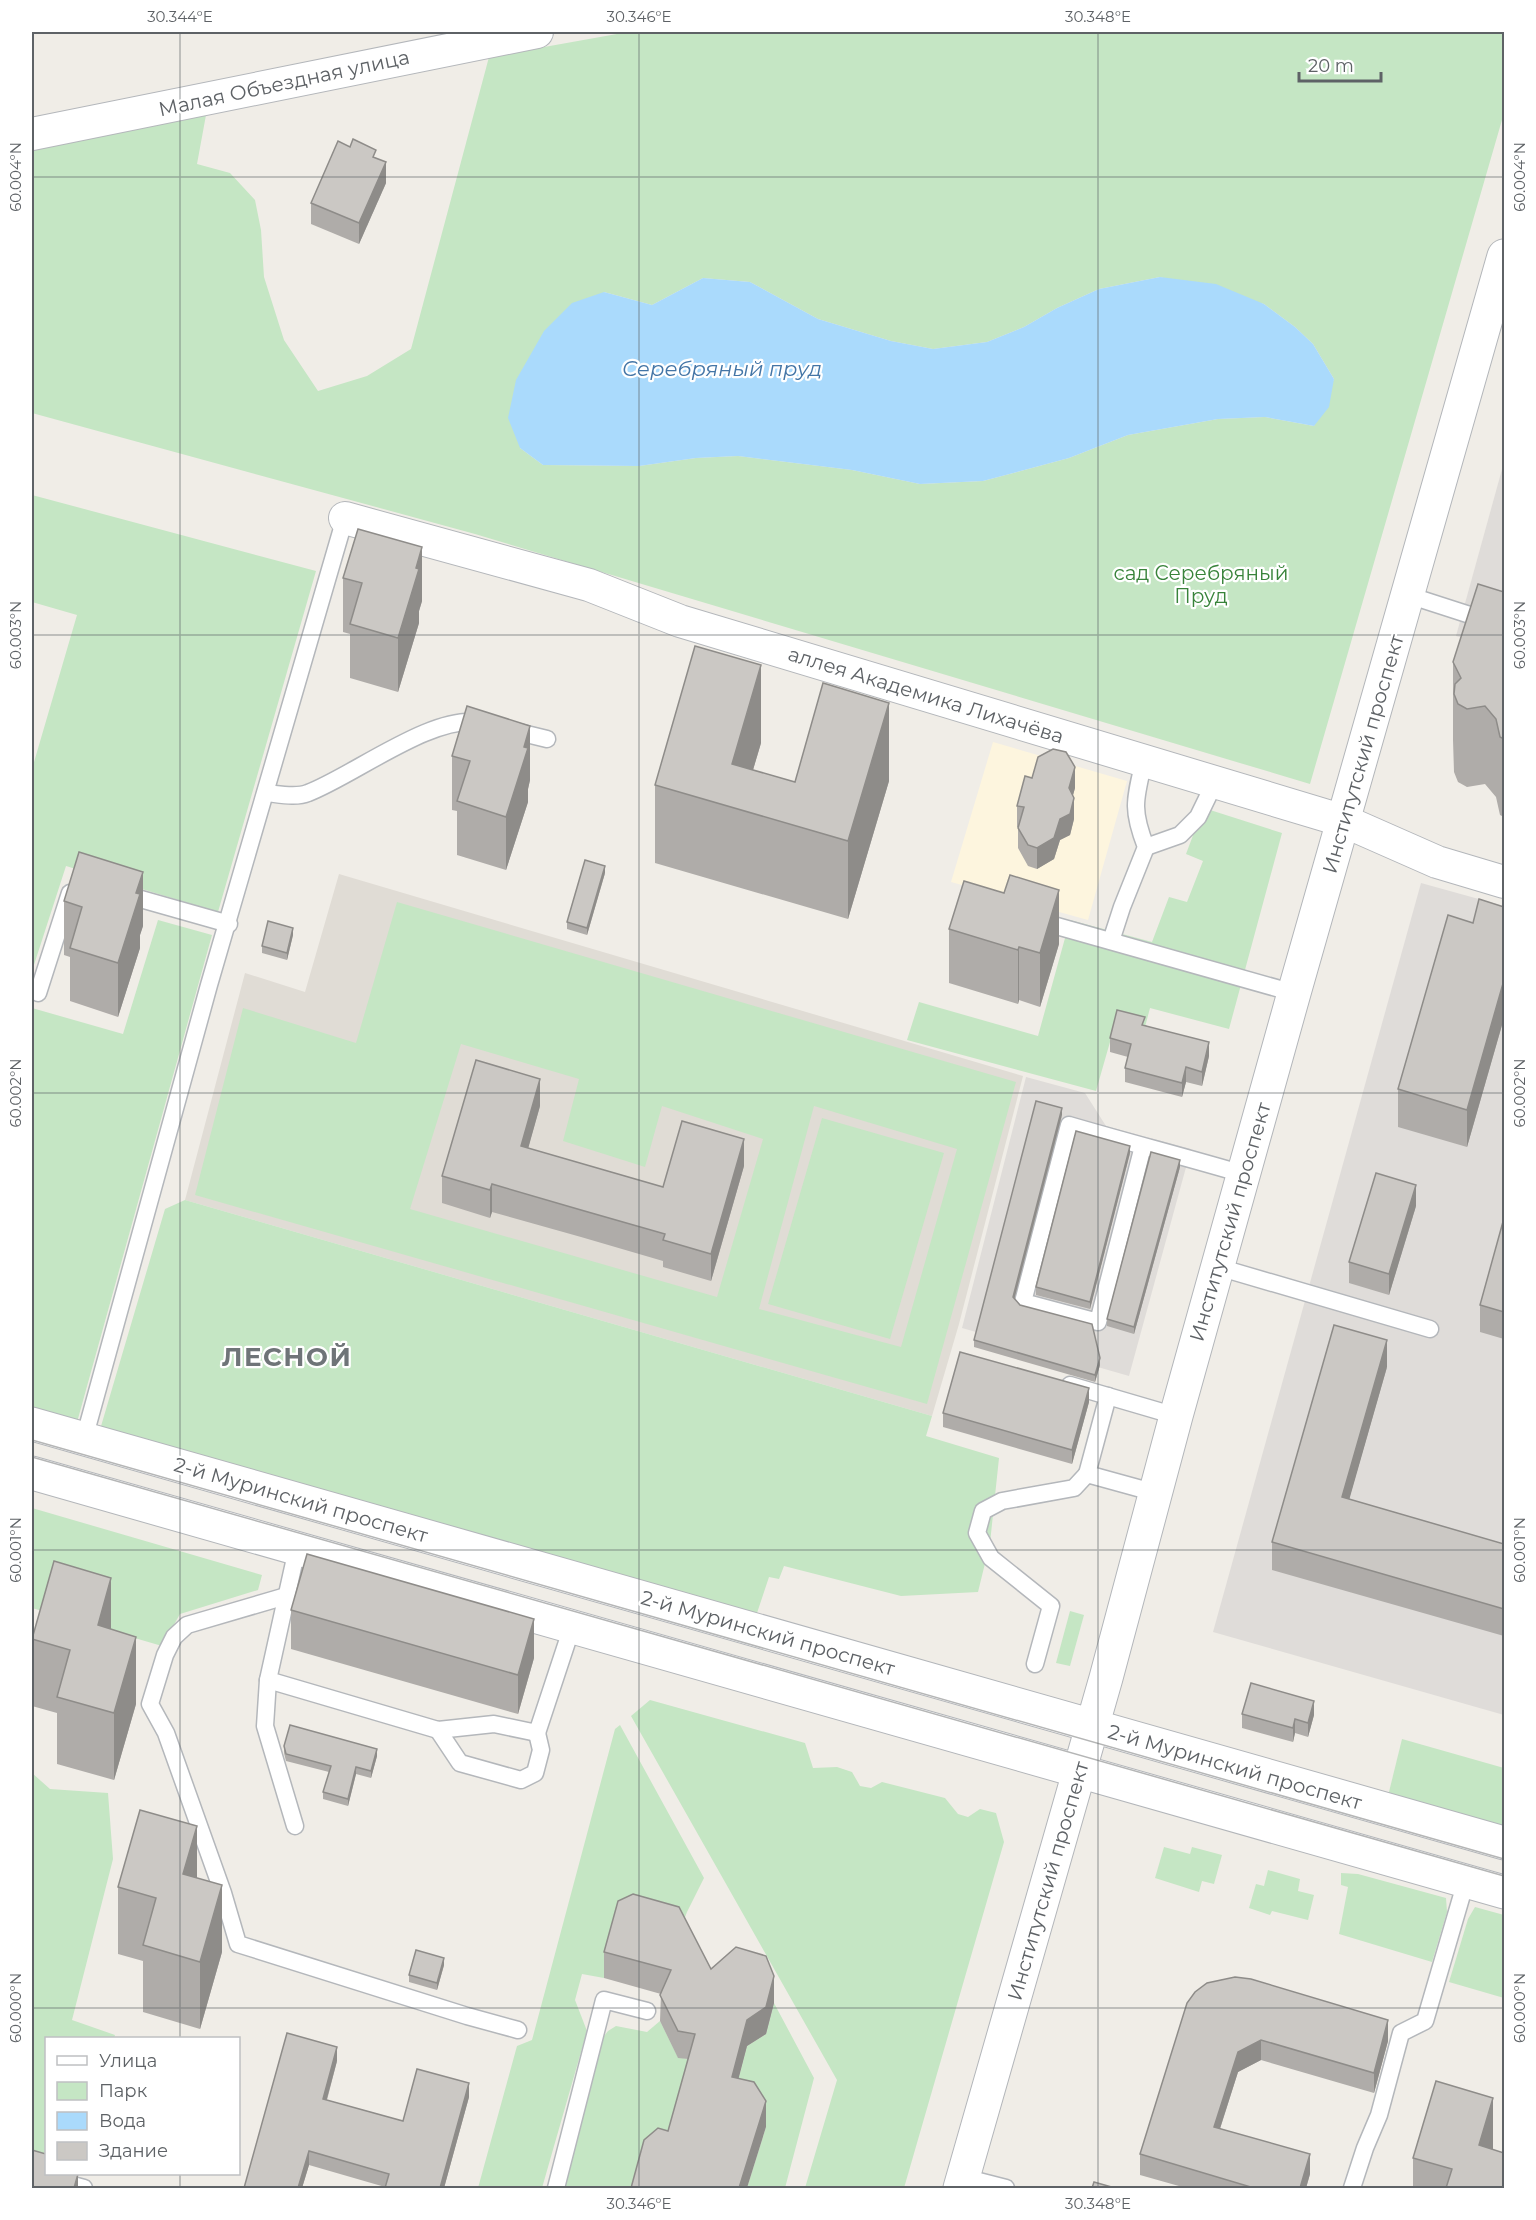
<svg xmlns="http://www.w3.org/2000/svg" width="1536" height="2220" font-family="Montserrat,sans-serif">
<rect width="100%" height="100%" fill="#f0ede7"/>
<!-- commercial -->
<path fill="#fdf5de" d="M993,742L1127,781L1088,920L951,882Z"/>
<!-- industrial -->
<g fill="#dfdcd9">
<path d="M1504,462V651L1456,636Z"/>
<path d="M1421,883L1504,906V1715L1213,1632Z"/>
<path d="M1026,1077L1085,1093L1106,1126L1191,1149L1129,1376L962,1328Z"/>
</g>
<!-- education -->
<path fill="#e0dcd5" d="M339,874L1023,1076L959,1324L932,1416L185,1200L245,973L305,992Z"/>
<!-- green -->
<g fill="#c5e6c4" fill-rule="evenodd">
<path d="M628,32H1504V113L1310,784L475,534L32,413V150L206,115L197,164L230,173L255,200L261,230L264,277L284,340L318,391L367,376L411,349L489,57ZM1160,277L1264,304L1295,327L1313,344L1334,379L1314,426L1265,417L1218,419L1128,435L1069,458L983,481L920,484L852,470L738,456L696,458L639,466L543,465L520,448L604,292L652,305L703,278L750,282L818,319L891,341L933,349L987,342L1024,327L1057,308L1099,289Z"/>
<path d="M32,495L316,571L218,912L66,866L32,971V769L77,615L32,602Z"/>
<path d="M1207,809L1282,833L1229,1029L1150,1008L1145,1027L1116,1021L1096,1091L907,1040L919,1002L1038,1036L1070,920L1152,942L1169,897L1187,902L1203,861L1186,854L1195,830Z"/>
<path d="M397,902L1016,1082L927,1404L195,1195L243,1008L356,1043ZM461,1044L579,1079L563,1141L645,1167L662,1106L763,1139L717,1297L410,1209ZM814,1106L957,1149L901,1347L759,1309Z"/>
<path d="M158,920L212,935L76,1426L32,1413V1008L123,1034Z"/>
<path d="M822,1118L944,1153L890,1339L768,1304Z"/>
<path d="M185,1200L932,1416L926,1436L999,1458L990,1543L978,1592L901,1596L784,1566L779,1579L769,1577L756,1616L99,1433L165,1209Z"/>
<path d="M32,1508L262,1575L258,1590L180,1614L162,1646L32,1608Z"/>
<path d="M1070,1611L1084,1615L1070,1666L1056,1663Z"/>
<path d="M650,1700L805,1743L813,1768L837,1767L852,1772L860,1786L871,1788L882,1782L945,1798L958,1814L968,1817L980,1809L996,1813L1004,1842L904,2188H805L837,2080L631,1716Z"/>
<path d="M620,1725L704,1878L687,1912L679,1933L618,1927L604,1978L582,1974L575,2000L587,2031L542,2188H478L517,2046L532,2040L615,1729Z"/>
<path d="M1402,1739L1504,1768V1829L1388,1796Z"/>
<path d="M32,1773L50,1789L108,1793L113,1859L72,2020L115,2035L114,2038H46V2167L32,2163Z"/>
<path d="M1164,1847L1190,1854L1192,1847L1222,1855L1214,1884L1202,1881L1199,1892L1155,1878Z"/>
<path d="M1268,1870L1300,1879L1298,1891L1314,1895L1308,1920L1272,1911L1270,1915L1249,1908L1256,1884L1264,1886Z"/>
<path d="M1341,1873L1358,1874L1446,1898L1447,1912L1432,1962L1339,1934L1348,1887L1341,1885Z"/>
<path d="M1475,1907L1504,1915V1998L1449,1982L1468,1919Z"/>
<path d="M774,2003L814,2078L785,2188H747L766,2127L733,2099L747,2046L766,2034Z"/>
<path d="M660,2021L678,2057L688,2059L668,2157L638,2188H562L601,2040L608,2031L616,2026L647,2032Z"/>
</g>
<!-- water -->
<path fill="#aadafc" d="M1160,277L1216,284L1264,304L1295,327L1313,344L1334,379L1329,407L1314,426L1265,417L1218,419L1128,435L1069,458L983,481L920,484L852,470L738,456L696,458L639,466L543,465L520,448L508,418L516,380L544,331L572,303L604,292L652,305L703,278L750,282L818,319L891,341L933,349L987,342L1024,327L1057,308L1099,289Z"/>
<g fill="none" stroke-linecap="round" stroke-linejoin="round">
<!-- lane casing -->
<g stroke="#b4b7bb" stroke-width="19">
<g id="lane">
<path d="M1408,595L1504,626"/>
<path d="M510,730L547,739"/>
<path d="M266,793C278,794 296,798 308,793C353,776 435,712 482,723"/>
<path d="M1146,847L1180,835L1198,817L1215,782"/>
<path d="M123,894L229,924"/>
<path d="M1039,921L1294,993"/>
<path d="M1111,941L1122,907L1146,847C1131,809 1135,799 1144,761"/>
<path d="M38,993L70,893"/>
<path d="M1143,1146L1098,1322L1023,1302L1069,1125C1127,1142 1185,1157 1243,1174"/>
<path d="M1218,1267L1430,1329"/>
<path d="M1070,1385L1176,1416"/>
<path d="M84,1439L209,985L345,518"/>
<path d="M1087,1474L1108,1396"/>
<path d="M297,1549L268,1680L438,1730L494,1724L537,1733L572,1627"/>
<path d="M286,1596L187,1625L174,1637L165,1655L150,1704L166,1733L223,1893L238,1944L467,2016L518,2030"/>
<path d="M1035,1664L1051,1606L991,1558L977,1533L983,1511L1002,1501L1074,1488L1087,1474L1156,1493"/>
<path d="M268,1680L265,1726L295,1826"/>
<path d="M438,1730L460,1763L521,1780L535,1773L541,1750L537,1733"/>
<path d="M32,2174L84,2188"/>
<path d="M963,2177L1006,2188"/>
<path d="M556,2188L604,2000L647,2011"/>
<path d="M1352,2188L1365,2148L1379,2115L1401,2033L1425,2021L1466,1881"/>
</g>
</g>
<!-- street casing -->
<g stroke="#b4b7bb" stroke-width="34">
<g id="street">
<path d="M32,134L537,32"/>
<path d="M345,518L589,585L680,621L1344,821L1437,862L1504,882"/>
</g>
</g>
<!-- secondary casing -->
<g stroke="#b3b6ba" stroke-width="35">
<g id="secondary">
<path d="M32,1424L1504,1843"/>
<path d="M32,1473L1504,1892"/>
<path d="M960,2188L1106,1678L1176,1416L1294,993L1504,256"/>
</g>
</g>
<!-- lane -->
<use href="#lane" stroke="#fff" stroke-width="16"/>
<!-- street -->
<use href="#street" stroke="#fff" stroke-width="32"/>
<!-- secondary -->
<use href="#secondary" stroke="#fff" stroke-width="33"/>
<!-- tram -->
<g stroke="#b5b6b6" stroke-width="1.5">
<path d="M32,1440L1504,1859"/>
<path d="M32,1457L1504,1876"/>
</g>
</g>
<!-- wall -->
<g fill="#afaca9">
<path d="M376,158L386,183L359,244L311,224V203Z"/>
<path d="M343,578L422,601L419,611V623L398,692L350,678V634L343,632Z"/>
<path d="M1504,592V817L1500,815L1496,797L1485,784L1467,787L1458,782L1454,772L1453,740V662Z"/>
<path d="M761,743L753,770L795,782L889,781L848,919L655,863V785Z"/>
<path d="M452,756L530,780L528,789V802L506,870L457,855V811L452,810Z"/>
<path d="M1032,778L1075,788L1073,795L1074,819L1070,835L1060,840L1054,859L1037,869L1028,866L1018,848V827H1017V806Z"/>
<path d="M605,873L587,935L567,929V922Z"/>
<path d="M64,901L143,926L140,935V948L118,1017L70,1001V957L64,955Z"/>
<path d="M1504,907V1018L1467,1147L1398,1127V1089L1473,923Z"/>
<path d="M949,929L1059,944L1040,1007L1019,1000L1018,1004L949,983Z"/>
<path d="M293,935L287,960L262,953V946Z"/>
<path d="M1145,1025L1209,1056L1202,1086L1186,1082L1182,1097L1125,1082V1068L1128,1057L1110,1052V1038Z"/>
<path d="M540,1106L528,1148L663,1187L744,1166L711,1281L663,1267V1261L581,1237L492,1212L490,1218L442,1203V1176Z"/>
<path d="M1062,1115L1014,1299L1020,1305L1100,1365L1095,1382L974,1347V1340Z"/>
<path d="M1130,1153L1090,1309L1036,1295V1287Z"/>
<path d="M1180,1167L1134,1334L1107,1326V1319Z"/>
<path d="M1416,1206L1389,1295L1349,1283V1262Z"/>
<path d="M1504,1218V1339L1480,1332V1305Z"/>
<path d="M1387,1367L1349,1499L1504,1544V1636L1272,1570V1542Z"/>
<path d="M1089,1402L1072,1464L943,1427V1413Z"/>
<path d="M291,1610L534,1658L518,1714L291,1649Z"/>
<path d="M111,1629L136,1704L114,1780L57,1764V1713L32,1706V1639Z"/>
<path d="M1242,1714L1314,1715L1308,1737L1295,1733L1293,1742L1242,1728Z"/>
<path d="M284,1746L377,1756L371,1778L356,1774L348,1806L323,1799V1792L329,1772L286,1761L284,1753Z"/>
<path d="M197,1878L222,1952L200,2029L143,2012V1961L118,1954V1887Z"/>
<path d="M604,1952L711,1969L774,2003L766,2034L747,2046L738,2079L766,2127L668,2131L688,2059L678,2058L660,2021L661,1994L604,1978Z"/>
<path d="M444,1965L437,1990L409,1982V1975Z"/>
<path d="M1235,1977L1388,2041L1374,2093L1261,2060L1238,2072L1220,2129L1310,2174L1306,2188H1186L1140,2175V2154Z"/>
<path d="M337,2061L327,2100L403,2121L469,2097L444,2188H385V2187L309,2165L302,2188H244Z"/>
<path d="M1493,2149L1504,2188H1413V2158Z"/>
</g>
<!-- shaded-wall -->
<g fill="#8e8c89">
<path d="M386,162V183L359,244V223Z"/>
<path d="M422,547V601L419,611V623L398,692V638L416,568Z"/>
<path d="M761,665V743L741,810L732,764Z"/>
<path d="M889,703V781L848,919V841Z"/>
<path d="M530,726V780L528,789V802L506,870V817L524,747Z"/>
<path d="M1075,767V788L1069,809V788Z"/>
<path d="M1074,798V819L1070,835L1060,840L1054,859L1037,869V848L1060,819Z"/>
<path d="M605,866V873L587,935V928Z"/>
<path d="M143,872V926L140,935V948L118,1017V963L136,893Z"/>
<path d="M1059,890V944L1040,1007V953Z"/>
<path d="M293,928V935L287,960V953Z"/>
<path d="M1019,947V1000L1018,1004V950Z"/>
<path d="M1504,980V1018L1467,1147V1110Z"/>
<path d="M1209,1042V1056L1202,1086V1072Z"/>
<path d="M1186,1067V1082L1182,1097V1083Z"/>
<path d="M540,1079V1106L521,1174V1146Z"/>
<path d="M1062,1108V1115L1013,1304V1297Z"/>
<path d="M744,1139V1166L711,1281V1254Z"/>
<path d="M1130,1146V1153L1090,1309V1302Z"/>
<path d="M1180,1160V1167L1134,1334V1327Z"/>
<path d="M492,1184V1212L490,1218V1190Z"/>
<path d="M1416,1185V1206L1389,1295V1274Z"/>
<path d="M1387,1340V1367L1342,1525V1497Z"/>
<path d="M1100,1358V1365L1095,1382V1375Z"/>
<path d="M1089,1388V1402L1072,1464V1450Z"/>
<path d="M111,1578V1645L98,1625Z"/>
<path d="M534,1619V1658L518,1714V1675Z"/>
<path d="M136,1637V1704L114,1780V1713Z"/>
<path d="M1314,1701V1715L1308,1737V1723Z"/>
<path d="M1295,1719V1733L1293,1742V1728Z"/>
<path d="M377,1749V1756L371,1778V1771Z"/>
<path d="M356,1767V1774L348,1806V1799Z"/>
<path d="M197,1826V1893L183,1874Z"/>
<path d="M222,1885V1952L200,2029V1962Z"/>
<path d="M444,1958V1965L437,1990V1983Z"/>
<path d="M774,1976V2003L766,2034L747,2046L732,2104V2077L747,2020Z"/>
<path d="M1388,2020V2041L1374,2093V2073Z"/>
<path d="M1261,2040V2060L1238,2072L1214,2147V2127L1238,2052Z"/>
<path d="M337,2047V2061L323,2113V2099Z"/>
<path d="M469,2083V2097L444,2188H440Z"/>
<path d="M1493,2098V2165L1479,2145Z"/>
<path d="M766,2101V2127L747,2188H739Z"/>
<path d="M309,2151V2165L302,2188H298Z"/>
<path d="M1310,2154V2174L1306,2188H1300Z"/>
<path d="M78,2174V2188H74Z"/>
</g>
<!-- building -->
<g fill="#cbc8c4" stroke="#8e8c89" stroke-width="1.5">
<path d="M353,139L376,150L373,157L386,162L359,223L311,203L338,141L350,147Z"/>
<path d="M358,529L422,547L416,568L419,569L398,638L350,624L362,583L343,578Z"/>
<path d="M1478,584L1504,592V739L1500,737L1496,719L1485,706L1467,709L1458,704L1454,694L1455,684L1461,678L1453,662Z"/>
<path d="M695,646L761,665L732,764L795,782L823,683L889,703L848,841L655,785Z"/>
<path d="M467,706L530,726L524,747L528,748L506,817L457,801L470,761L452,756Z"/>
<path d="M1053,749L1066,752L1075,767L1069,788L1074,798L1070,814L1060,819L1054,838L1037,848L1028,845L1018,828L1024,807L1017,806L1025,776L1032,778L1038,757Z"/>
<path d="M79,852L143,872L136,893L140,894L118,963L70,948L82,907L64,901Z"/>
<path d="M585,860L605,866L587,928L567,922Z"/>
<path d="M1010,875L1059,890L1040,953L1019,947L1018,950L949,929L964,881L1004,893Z"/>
<path d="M1479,899L1504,907V980L1467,1110L1398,1089L1448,915L1473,923Z"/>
<path d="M268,921L293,928L287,953L262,946Z"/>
<path d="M1117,1010L1145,1017L1142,1025L1209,1042L1202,1072L1186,1067L1182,1083L1125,1068L1131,1044L1110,1038Z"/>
<path d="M476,1060L540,1079L521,1146L663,1187L682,1121L744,1139L711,1254L663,1240L665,1234L581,1210L492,1184L490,1190L442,1176Z"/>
<path d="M1036,1101L1062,1108L1013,1297L1020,1305L1092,1324L1100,1358L1095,1375L974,1340Z"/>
<path d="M1076,1131L1130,1146L1090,1302L1036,1287Z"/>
<path d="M1151,1152L1180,1160L1134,1327L1107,1319Z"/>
<path d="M1376,1173L1416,1185L1389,1274L1349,1262Z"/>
<path d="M1504,1218V1312L1480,1305Z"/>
<path d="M1334,1325L1387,1340L1342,1497L1504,1544V1609L1272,1542Z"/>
<path d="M960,1352L1089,1388L1072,1450L943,1413Z"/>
<path d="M307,1554L534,1619L518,1675L291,1610Z"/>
<path d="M54,1561L111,1578L98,1625L136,1637L114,1713L57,1697L70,1650L32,1639Z"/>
<path d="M1251,1683L1314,1701L1308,1723L1295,1719L1293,1728L1242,1714Z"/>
<path d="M290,1725L377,1749L371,1771L356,1767L348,1799L323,1792L331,1766L286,1754L284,1746Z"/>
<path d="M140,1810L197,1826L183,1874L222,1885L200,1962L143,1945L156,1898L118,1887Z"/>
<path d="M633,1894L679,1907L711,1969L736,1947L766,1956L774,1976L766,2007L747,2020L732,2077L754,2082L766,2101L739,2188H631L644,2140L658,2128L668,2131L695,2034L678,2031L660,1995L671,1970L604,1952L618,1901Z"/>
<path d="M416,1950L444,1958L437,1983L409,1975Z"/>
<path d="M1235,1977L1251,1979L1388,2020L1374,2073L1261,2040L1238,2052L1214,2127L1310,2154L1300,2188H1254L1140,2154L1187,2003L1195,1992L1207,1983Z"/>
<path d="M287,2033L337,2047L323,2099L403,2121L417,2069L469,2083L440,2188H385L389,2174L309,2151L298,2188H244Z"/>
<path d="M1436,2081L1493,2098L1479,2145L1504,2153V2188H1446L1452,2169L1413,2158Z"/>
<path d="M32,2150L46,2154V2174H78L74,2188H32Z"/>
<path d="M1094,2182L1115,2188H1092Z"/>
</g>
<!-- ticks -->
<path fill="none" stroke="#5e6266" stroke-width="1.5" stroke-opacity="0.45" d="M180,32V2038M639,32V2188M1098,32V2188M32,177H1504M32,635H1504M32,1093H1504M32,1550H1504M32,2008H1504M180,2174V2188"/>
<g text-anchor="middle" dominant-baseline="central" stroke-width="4.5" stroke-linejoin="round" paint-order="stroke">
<!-- street labels -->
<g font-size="20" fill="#5e6266" stroke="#fff">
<text transform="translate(284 83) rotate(-12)">Малая Объездная улица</text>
<text transform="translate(926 695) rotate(17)">аллея Академика Лихачёва</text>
<text transform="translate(1363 754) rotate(-74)">Институтский проспект</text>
<text transform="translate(1230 1222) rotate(-74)">Институтский проспект</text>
<text transform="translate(301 1500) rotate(16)">2-й Муринский проспект</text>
<text transform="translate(768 1633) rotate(16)">2-й Муринский проспект</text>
<text transform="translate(1235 1767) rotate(16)">2-й Муринский проспект</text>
<text transform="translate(1048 1881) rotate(-74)">Институтский проспект</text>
</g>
<!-- park labels -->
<g font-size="20" fill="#38833a" stroke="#fff">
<text x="1201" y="573">сад Серебряный<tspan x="1201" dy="23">Пруд</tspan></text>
</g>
<!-- water labels -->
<g font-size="21" font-style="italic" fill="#4375a6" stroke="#fff">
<text x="722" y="368">Серебряный пруд</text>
</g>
<!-- district labels -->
<g font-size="26" font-weight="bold" letter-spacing="1.5" fill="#6f7478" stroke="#fff">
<text x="287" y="1357">ЛЕСНОЙ</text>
</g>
</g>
<!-- border -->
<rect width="1536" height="2220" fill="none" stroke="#ffffff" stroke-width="66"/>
<!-- legend -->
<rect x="45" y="2037" width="195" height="138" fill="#ffffff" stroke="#bfc0c2" stroke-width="1.5"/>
<rect x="57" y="2056" width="30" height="9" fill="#ffffff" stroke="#bfc0c2" stroke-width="1.5"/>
<text x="99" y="2067" font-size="18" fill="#5e6266">Улица</text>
<rect x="57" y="2082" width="30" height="18" fill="#c5e6c4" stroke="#bfc0c2" stroke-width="1.5"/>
<text x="99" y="2097" font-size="18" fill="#5e6266">Парк</text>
<rect x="57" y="2112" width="30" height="18" fill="#aadafc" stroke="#bfc0c2" stroke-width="1.5"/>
<text x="99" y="2127" font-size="18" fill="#5e6266">Вода</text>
<rect x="57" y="2142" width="30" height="18" fill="#cbc8c4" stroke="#bfc0c2" stroke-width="1.5"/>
<text x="99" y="2157" font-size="18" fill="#5e6266">Здание</text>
<!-- scale -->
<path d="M1299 72v9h82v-9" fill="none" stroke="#5e6266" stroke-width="3"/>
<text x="1308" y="72" font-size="18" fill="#5e6266" stroke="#ffffff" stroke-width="4.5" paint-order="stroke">20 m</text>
<rect x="33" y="33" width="1470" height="2154" fill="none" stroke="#5e6266" stroke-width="2"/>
<g font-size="15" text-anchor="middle" fill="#5e6266">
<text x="180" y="22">30.344°E</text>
<text x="639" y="22">30.346°E</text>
<text x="1098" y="22">30.348°E</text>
<text transform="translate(16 177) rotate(-90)" y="5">60.004°N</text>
<text transform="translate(1520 177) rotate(-90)" y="5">60.004°N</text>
<text transform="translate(16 635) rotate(-90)" y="5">60.003°N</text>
<text transform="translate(1520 635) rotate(-90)" y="5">60.003°N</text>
<text transform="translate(16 1093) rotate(-90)" y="5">60.002°N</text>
<text transform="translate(1520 1093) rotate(-90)" y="5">60.002°N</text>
<text transform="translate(16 1550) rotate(-90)" y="5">60.001°N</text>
<text transform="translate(1520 1550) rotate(-90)" y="5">60.001°N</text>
<text transform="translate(16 2008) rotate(-90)" y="5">60.000°N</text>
<text transform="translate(1520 2008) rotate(-90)" y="5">60.000°N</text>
<text x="639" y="2209">30.346°E</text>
<text x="1098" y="2209">30.348°E</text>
</g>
</svg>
